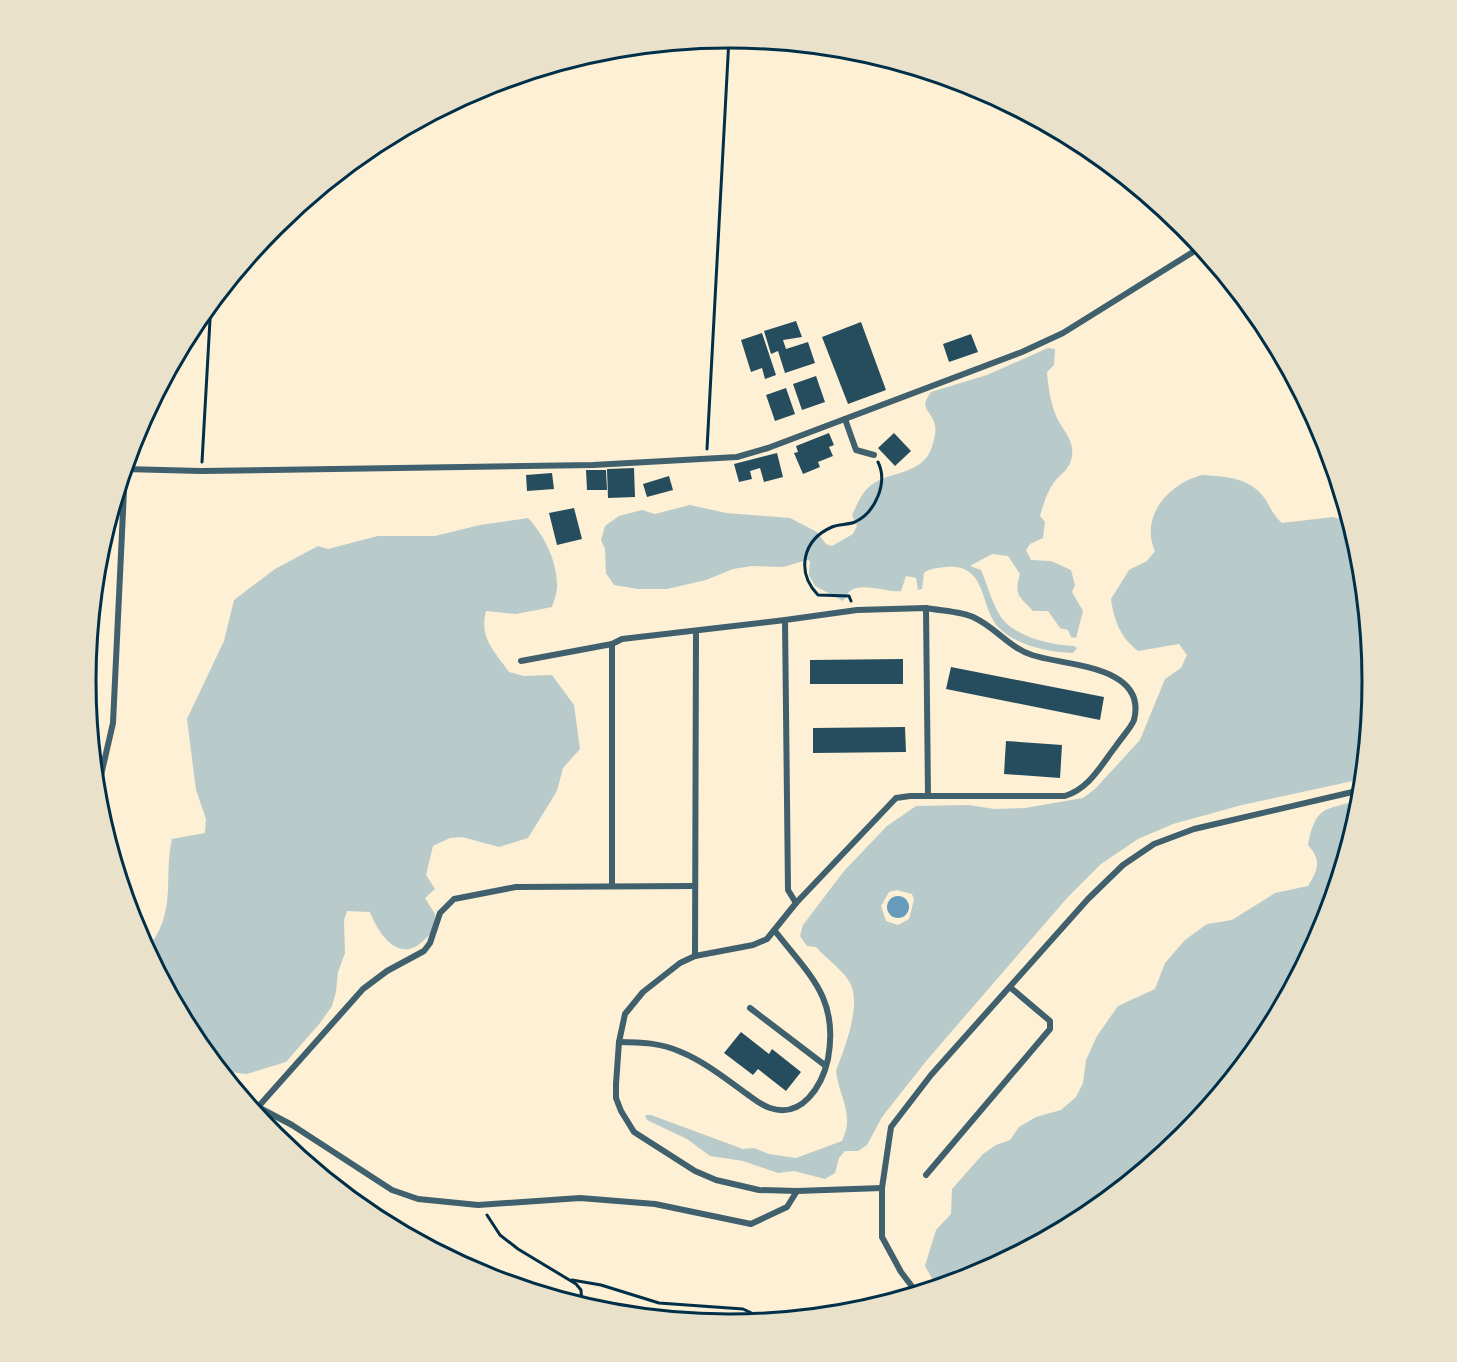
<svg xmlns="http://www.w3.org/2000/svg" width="1457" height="1362" font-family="'Golos Text',sans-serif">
<rect width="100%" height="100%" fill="#fdf0d5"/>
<!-- green -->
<g fill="#b9caca" fill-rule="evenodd">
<path d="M1048,348L1055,349L1054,365L1047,372C1048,387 1051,407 1059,422C1065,433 1074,441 1072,456C1070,469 1062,473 1054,482C1047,492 1043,505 1040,516L1045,522L1043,538L1030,544L1026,550L1031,560L1051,561L1071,570L1075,585L1072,592L1083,611L1076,638L1071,637L1068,630L1060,628L1048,611H1033C1018,595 1014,595 1020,574L1008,556L992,554L970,566L981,570C988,586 993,608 1004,621C1020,638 1052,645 1074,646L1077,648L1073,653C1049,652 1017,646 999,628C979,607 988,563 946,567C938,568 930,568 924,573L922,589L918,590L916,578L906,576L901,591C888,593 859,580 848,593C846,596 845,599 843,601L815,586L809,575L810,561L807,560L783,567L752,566L733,569L706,580L667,589H638L614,585L606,573L605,549L601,540L605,526L619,516L642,510L655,514L690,505L726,513L790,518L817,532L826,544L832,546L853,534L857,526L852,515C857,505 861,494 869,487C885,472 912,476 927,457C932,450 937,433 935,425C931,409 918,410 931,392L987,375Z"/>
<path d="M1202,475C1228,477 1250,477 1266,500C1271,509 1274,516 1282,523L1333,517L1350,522L1360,556L1372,681L1362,779L1242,805L1173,824L1138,839L1101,864L1067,898L927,1060L882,1117L867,1145L858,1151H845L839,1158L835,1173L825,1179L794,1171L778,1173L743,1161L710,1156L687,1139L647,1120L645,1115H651L743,1149L754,1148L769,1154L796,1158L842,1141C855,1114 839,1097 836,1071C844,1049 861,1008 851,985C845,971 826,959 816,947L807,946L800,936L803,925L844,871L887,826L916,806L969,805L994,809L1025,808L1083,798L1095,789L1140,740L1165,679L1181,668L1187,655L1179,644L1138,651C1120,637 1114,620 1111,599L1129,570L1147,561L1155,551C1139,516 1170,483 1202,475ZM897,890L912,894L914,900L909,919L898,925L886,921L881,906L889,892Z"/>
<path d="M528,518C544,535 556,559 557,583C558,591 554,600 552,607L516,614L486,611C479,638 494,650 509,672L524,676L552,675L574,705L580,749L563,768L557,791L528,838L499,847L462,837L450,838L433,846L426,875L435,889L425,898L435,914L434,932C427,936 421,944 415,947C393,958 376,928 370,912L347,911L344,920L345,953L338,972L336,992L332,1006L320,1023L286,1062L247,1074L220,1071L193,1038L146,950C178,913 163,879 172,839L205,833L206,819L196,790L187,719L224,641L234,600L275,569L318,546L328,549L378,536H435L480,525Z"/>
<path d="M1360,800L1323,928L1280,1007L1235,1067L1231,1078L1183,1136L1086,1216L974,1276L937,1287L925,1266L936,1230L951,1214L952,1189L983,1154L996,1145L1010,1140L1019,1127L1036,1117L1061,1110L1076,1097L1083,1083L1086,1060L1097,1036L1118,1006L1155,989L1165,963L1185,940L1207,924L1232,920L1275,893L1308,886C1318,869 1322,861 1308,845C1316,805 1325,810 1360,800Z"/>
</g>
<!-- water -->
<circle fill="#669bbc" cx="898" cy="907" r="11"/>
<!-- building -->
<g fill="#264d5e">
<path d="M796,321L802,337L783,340L786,349L808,342L815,363L785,373L778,351L771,354L764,331Z"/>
<path d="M861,322L886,390L848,404L822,337Z"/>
<path d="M762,333L776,375L765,379L762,368L751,372L741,340Z"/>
<path d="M971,334L978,352L949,362L943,344Z"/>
<path d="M816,376L825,402L802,410L793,384Z"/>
<path d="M786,388L795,414L775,421L766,395Z"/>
<path d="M829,433L834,445L829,447L833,456L818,462L820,467L803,474L794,453L798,452L796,446Z"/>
<path d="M894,433L911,451L895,466L878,448Z"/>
<path d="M777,453L783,477L764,482L760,468L750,471L752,479L739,482L734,464Z"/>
<path d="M634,468L635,497L608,498L607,469Z"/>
<path d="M586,470H606L607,490H587Z"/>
<path d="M552,473L554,489L527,491L526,475Z"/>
<path d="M669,476L673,490L647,497L643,484Z"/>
<path d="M574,508L582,539L557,545L549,513Z"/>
<path d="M903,659V684H810V660Z"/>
<path d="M951,667L1104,697L1100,720L946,689Z"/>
<path d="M905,727L906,752L813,753V728Z"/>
<path d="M1006,741L1062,745L1060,778L1004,774Z"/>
<path d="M741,1032L769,1054L772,1049L801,1072L786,1091L758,1069L753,1075L724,1053Z"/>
</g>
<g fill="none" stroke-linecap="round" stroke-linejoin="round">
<!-- path -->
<g stroke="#003049" stroke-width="3">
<path d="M707,449L729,38"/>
<path d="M202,462L211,302"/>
<path d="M851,601L849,596L818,595C796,572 802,540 832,527C839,524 848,525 855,522C876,512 888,482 878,462"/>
<path d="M487,1215L500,1235L518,1249L576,1284L581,1290L582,1306"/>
<path d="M572,1280L601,1285L659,1303L743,1309L758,1316L780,1319"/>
</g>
<!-- minor -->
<g stroke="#3f606c" stroke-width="6">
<path d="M845,419L856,450L874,455"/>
<path d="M124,469L201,471L593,465L737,457L768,448L1022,352L1063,333L1201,247"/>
<path d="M521,661L612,644"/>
<path d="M96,797L113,723L125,469"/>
<path d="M612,886V644L622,639L785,620"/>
<path d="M796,903L788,890L785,620L857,610L926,608L928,796"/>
<path d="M695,956L696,631"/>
<path d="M750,1008L826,1066"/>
<path d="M619,1042C641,1042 661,1043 681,1052C705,1062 726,1079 747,1094C754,1099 761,1105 770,1108C802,1119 822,1086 828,1059C839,998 810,976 775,931"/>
<path d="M247,1104L258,1107L292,1125L392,1190L418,1199L478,1205L580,1198L655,1204L751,1224L787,1207L797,1191"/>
<path d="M258,1107L363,989L387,971L424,951L430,943L440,913L454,899L516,887L695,886"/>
<path d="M926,1175L1050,1029V1021L1011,988"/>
<path d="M882,1188L797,1191L759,1190L716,1180L695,1171L634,1132L621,1111L616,1098V1084L619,1042L625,1014L643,992L680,963L695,956L753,945L767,939L796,903L896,798L910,796H1065C1090,788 1101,765 1116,746C1121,738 1131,728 1134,720C1148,665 1065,666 1032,655C1010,648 996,628 975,618C962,611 941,611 926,608"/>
<path d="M917,1293L901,1272L882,1237V1188L891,1127L931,1075L1088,899L1123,865L1154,844L1194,829L1361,790"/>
</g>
</g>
<!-- crop -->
<path d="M0 0H1457V1362H0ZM96 681a633 633 0 1 1 1266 0a633 633 0 1 1-1266 0Z" fill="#e9e1ca" fill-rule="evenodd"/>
<path fill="none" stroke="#003049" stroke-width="3" d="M96 681a633 633 0 1 1 1266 0a633 633 0 1 1-1266 0Z"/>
</svg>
